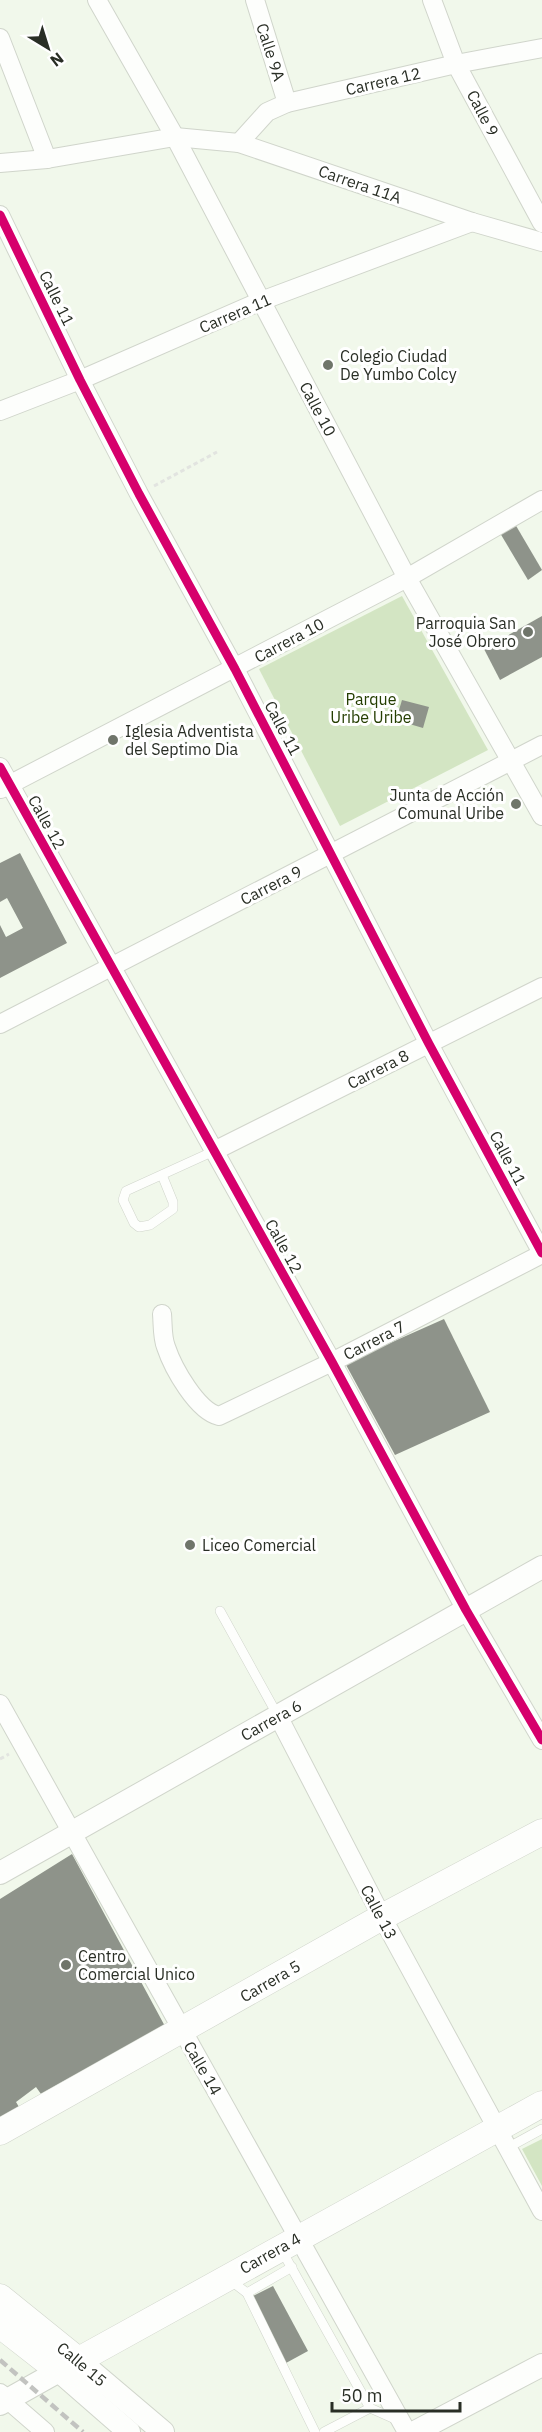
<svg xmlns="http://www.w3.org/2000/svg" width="542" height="2432" font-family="'IBM Plex Sans',sans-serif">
<rect width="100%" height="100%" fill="#f1f8eb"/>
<!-- green -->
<g fill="#d3e5c3">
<path d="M402,596L488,750L340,826L259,669Z"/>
<path d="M542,2139V2186L522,2149Z"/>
</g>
<!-- building -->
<g fill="#8e938a">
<path d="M515,524L542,570L528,580L500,533Z"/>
<path d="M542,616V657L500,680L484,649Z"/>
<path d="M402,700L429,707L423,728L396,720Z"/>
<path d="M20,853L67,943L0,978V925L6,937L23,928L7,898L0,902V863Z"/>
<path d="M444,1319L490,1412L395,1455L345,1363Z"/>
<path d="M72,1854L167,2030L75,2082L71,2077L41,2094L36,2087L16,2102L19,2107L0,2118V1899Z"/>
<path d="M273,2286L308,2351L286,2363L251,2297Z"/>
</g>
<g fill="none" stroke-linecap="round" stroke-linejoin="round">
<!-- service casing -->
<g stroke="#d0d5cb" stroke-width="10">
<g id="service">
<path d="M162,1175L173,1202V1209L150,1225L139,1227L134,1223L123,1200L126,1191L214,1151"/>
<path d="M220,1611L278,1716"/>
<path d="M509,2147L542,2129"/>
<path d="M281,2249L370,2408L397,2420"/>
<path d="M230,2280L247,2293L315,2432"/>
<path d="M247,2293L292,2267"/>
<path d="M324,2432L370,2408"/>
</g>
</g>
<!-- minor casing -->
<g stroke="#d0d5cb" stroke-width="20">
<g id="minor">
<path d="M97,0L175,137L407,578L542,816"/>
<path d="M255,0L287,103"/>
<path d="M432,0L456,64L542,223"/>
<path d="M0,38L47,159"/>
<path d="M239,143L267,112L287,103L456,64L542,48"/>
<path d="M0,163L47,159L175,137L239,143L472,222L542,242"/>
<path d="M0,215L80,380L139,494L235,669L429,1044L542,1253"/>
<path d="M0,411L80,380L261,301L472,222"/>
<path d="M0,767L332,1362L466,1610L542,1740"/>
<path d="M1,789L407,578L542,500"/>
<path d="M0,1024L542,745"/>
<path d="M214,1151L542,987"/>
<path d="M162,1314C163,1325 162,1337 166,1347C173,1368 197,1411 219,1416L332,1362L542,1254"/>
<path d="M0,1704L407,2432"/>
<path d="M278,1716L382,1917L542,2211"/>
<path d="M0,2393L45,2432"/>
</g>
</g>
<!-- tertiary casing -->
<g stroke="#d0d5cb" stroke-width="24">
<g id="tertiary">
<path d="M0,1873L542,1567"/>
<path d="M78,2360L163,2432"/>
<path d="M0,2404L59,2371L129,2432"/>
<path d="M415,2432L542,2365"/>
</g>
</g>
<!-- secondary casing -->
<g stroke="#d0d5cb" stroke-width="27">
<g id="secondary">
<path d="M0,2132L382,1917L542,1832"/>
<path d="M0,2297L78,2360"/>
<path d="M0,2325L59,2371L542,2104"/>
</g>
</g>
<!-- path -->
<g stroke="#e2e4e0" stroke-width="3" stroke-dasharray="4.5 3" stroke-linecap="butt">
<path d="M154,486L217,452"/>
<path d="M0,1759L9,1754"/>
</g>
<!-- service -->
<use href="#service" stroke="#fdfefc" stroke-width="9"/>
<!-- minor -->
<use href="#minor" stroke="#fdfefc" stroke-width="18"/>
<!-- tertiary -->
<use href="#tertiary" stroke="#fdfefc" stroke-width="22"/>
<!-- secondary -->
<use href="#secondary" stroke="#fdfefc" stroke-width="26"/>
<!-- rail -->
<path stroke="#c2c3c0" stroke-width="4.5" stroke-dasharray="9 4.5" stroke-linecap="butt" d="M0,2360L83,2432"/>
<!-- cycleway casing -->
<g stroke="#fff" stroke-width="13">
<g id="cycleway">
<path d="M0,215L80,380L139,494L235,669L429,1044L542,1253"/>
<path d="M0,767L332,1362L466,1610L542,1740"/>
</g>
</g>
<!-- cycleway -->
<use href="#cycleway" stroke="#d6006c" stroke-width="9"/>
</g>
<!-- markers -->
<g fill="#6f756a" stroke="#fff" stroke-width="2">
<circle cx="328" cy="365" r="6"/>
<circle cx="528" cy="632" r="6"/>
<circle cx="113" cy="740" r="6"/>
<circle cx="516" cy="804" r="6"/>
<circle cx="190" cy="1545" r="6"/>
<circle cx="66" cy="1965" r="6"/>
</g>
<g text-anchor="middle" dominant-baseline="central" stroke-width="6" stroke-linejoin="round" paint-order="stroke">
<!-- street labels -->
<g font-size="16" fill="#292e25" stroke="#fff">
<text transform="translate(271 52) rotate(72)">Calle 9A</text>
<text transform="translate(383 81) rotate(-13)">Carrera 12</text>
<text transform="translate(483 113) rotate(62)">Calle 9</text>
<text transform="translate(360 184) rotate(19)">Carrera 11A</text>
<text transform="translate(57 298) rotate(64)">Calle 11</text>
<text transform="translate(235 313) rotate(-23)">Carrera 11</text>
<text transform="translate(318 409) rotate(62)">Calle 10</text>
<text transform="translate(289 640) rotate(-28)">Carrera 10</text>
<text transform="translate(283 728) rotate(62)">Calle 11</text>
<text transform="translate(47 822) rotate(61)">Calle 12</text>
<text transform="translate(271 885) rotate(-27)">Carrera 9</text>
<text transform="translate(378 1069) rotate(-27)">Carrera 8</text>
<text transform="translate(508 1158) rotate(62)">Calle 11</text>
<text transform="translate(284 1246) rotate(61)">Calle 12</text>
<text transform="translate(374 1340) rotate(-27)">Carrera 7</text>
<text transform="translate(271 1720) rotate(-29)">Carrera 6</text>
<text transform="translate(379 1912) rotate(62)">Calle 13</text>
<text transform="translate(270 1981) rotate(-30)">Carrera 5</text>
<text transform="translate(203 2068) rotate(60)">Calle 14</text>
<text transform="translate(270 2253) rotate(-29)">Carrera 4</text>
<text transform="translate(82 2364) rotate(40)">Calle 15</text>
</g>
<!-- poi labels -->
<g font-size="16" fill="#292e25" stroke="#fff" text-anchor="start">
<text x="340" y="356">Colegio Ciudad<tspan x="340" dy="18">De Yumbo Colcy</tspan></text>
<text x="516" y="623" text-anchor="end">Parroquia San<tspan x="516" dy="18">José Obrero</tspan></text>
<text x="125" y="731">Iglesia Adventista<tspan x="125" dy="18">del Septimo Dia</tspan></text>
<text x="504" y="795" text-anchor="end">Junta de Acción<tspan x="504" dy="18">Comunal Uribe</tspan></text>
<text x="202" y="1545">Liceo Comercial</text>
<text x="78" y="1956">Centro<tspan x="78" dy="18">Comercial Unico</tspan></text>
</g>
<!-- park labels -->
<g font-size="16" fill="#253e02" stroke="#fff">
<text x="371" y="699">Parque<tspan x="371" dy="18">Uribe Uribe</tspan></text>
</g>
</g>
<!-- north arrow -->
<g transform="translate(48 48) rotate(142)" stroke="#ffffff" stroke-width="4.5" paint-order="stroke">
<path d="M0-4.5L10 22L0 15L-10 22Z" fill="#292e25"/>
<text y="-9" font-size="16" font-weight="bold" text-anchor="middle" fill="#292e25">N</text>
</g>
<!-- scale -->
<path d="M332 2402v9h128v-9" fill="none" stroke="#292e25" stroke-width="3"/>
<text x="341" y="2402" font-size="18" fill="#292e25" stroke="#ffffff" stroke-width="4.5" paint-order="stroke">50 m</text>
</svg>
